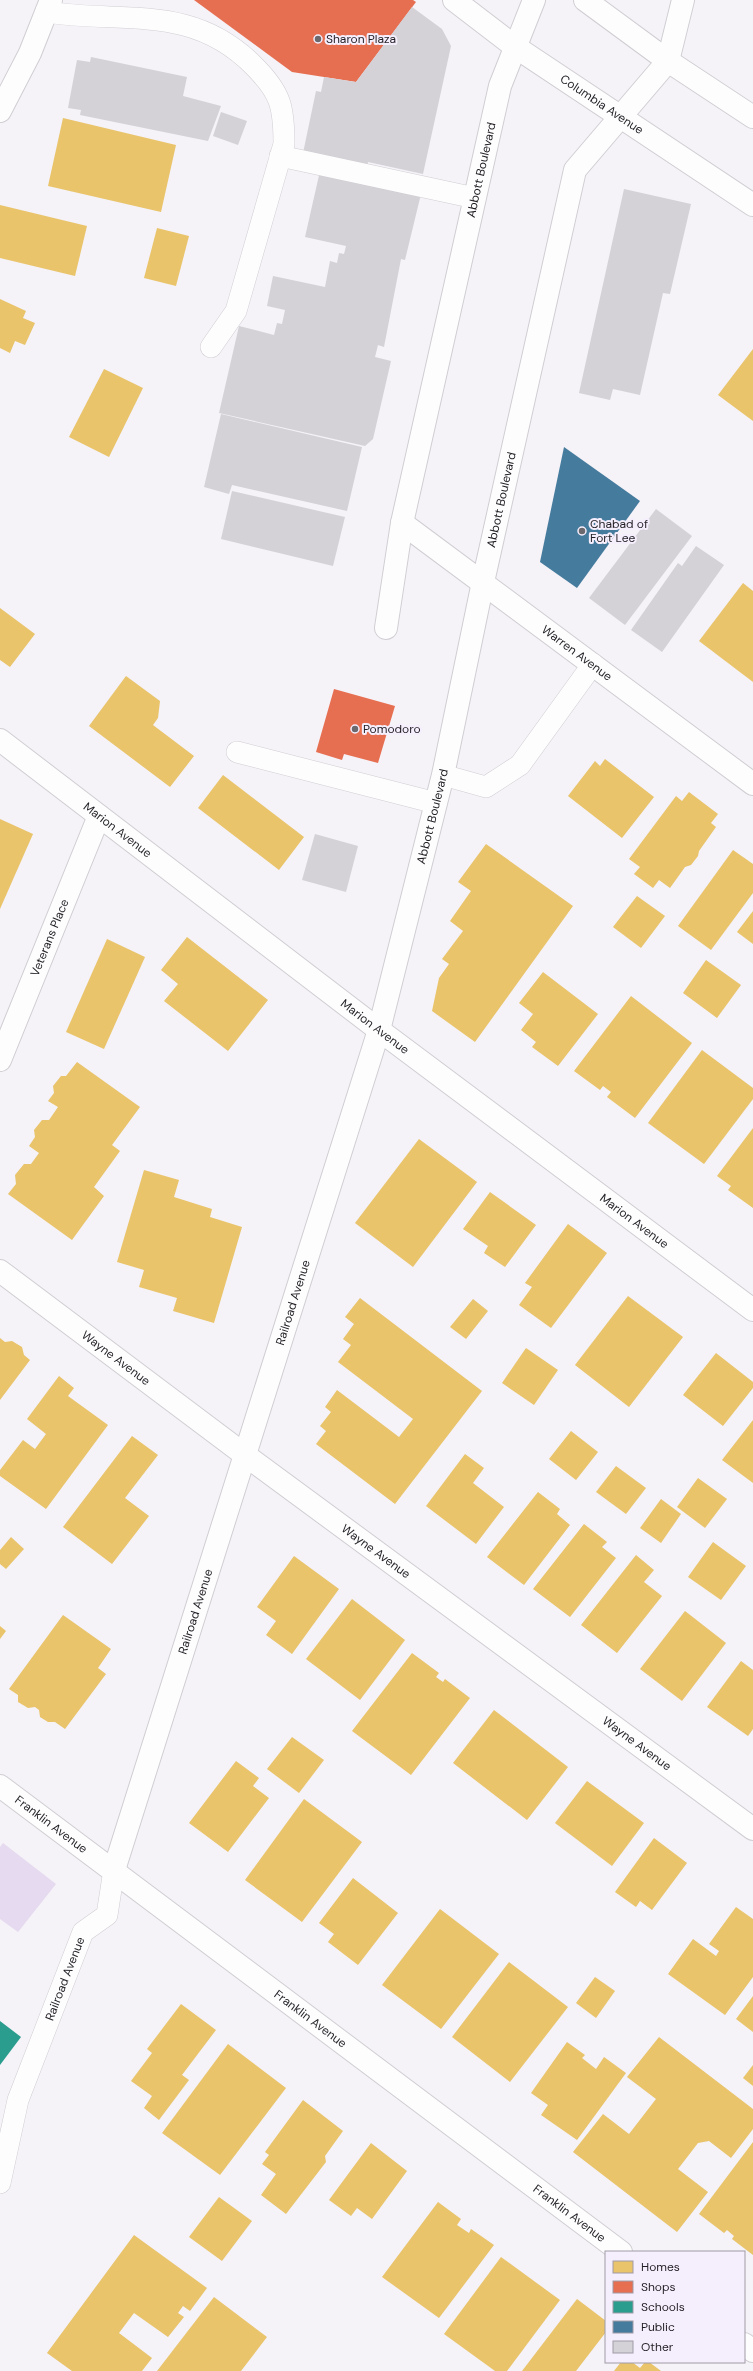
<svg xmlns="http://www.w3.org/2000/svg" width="753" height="2371" font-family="'DM Sans',sans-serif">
<rect width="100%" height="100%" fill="#f5f2f8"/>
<!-- green -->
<path fill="#e5daef" d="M3,1843L56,1884L18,1932L0,1919V1847Z"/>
<!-- homes -->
<g fill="#e9c46a">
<path d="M63,118L176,145L161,212L48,186Z"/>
<path d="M0,205L87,226L75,276L0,258Z"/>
<path d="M157,228L189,236L176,286L144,278Z"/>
<path d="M0,299L26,311L23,318L35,323L25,345L15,341L10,353L0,348Z"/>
<path d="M753,349V421L718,395Z"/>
<path d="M104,369L143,388L109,457L69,437Z"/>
<path d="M743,583L753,591V682L699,641Z"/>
<path d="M0,608L35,634L10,667L0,660Z"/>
<path d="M126,676L160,701L158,718L153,725L194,756L170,787L89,726Z"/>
<path d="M605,759L654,797L622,838L568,796L595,761L600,766Z"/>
<path d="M223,775L304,837L279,870L198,808Z"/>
<path d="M689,792L718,814L711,823L716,827L699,851L698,856L691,865L685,867L670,888L659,880L653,888L634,874L640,867L629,859L676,796L682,801Z"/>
<path d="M0,819L33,834L0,909Z"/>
<path d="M486,844L573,906L475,1042L432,1011L439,978L449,964L442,959L463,931L450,921L471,891L458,882Z"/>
<path d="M733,850L753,864V893L711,950L678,926Z"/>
<path d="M637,896L665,916L641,948L613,927Z"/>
<path d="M753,911V944L737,932Z"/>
<path d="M187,937L268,1000L228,1051L164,1001L178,984L161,970Z"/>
<path d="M107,939L145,957L104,1049L66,1032Z"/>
<path d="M706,960L741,985L717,1018L683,993Z"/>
<path d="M543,972L598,1014L558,1066L532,1047L536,1042L521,1030L533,1014L519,1003Z"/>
<path d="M631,996L692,1043L635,1118L607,1097L611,1092L603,1086L600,1090L574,1071Z"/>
<path d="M702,1050L753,1088V1099L704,1164L648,1123Z"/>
<path d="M77,1062L140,1107L112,1145L120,1151L94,1187L104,1196L72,1240L8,1194L16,1184L15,1175L24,1164H31L39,1153L29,1146L35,1137L34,1130L42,1120H49L58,1107L48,1101L54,1093L53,1086L61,1076H66Z"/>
<path d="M753,1128V1208L728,1190L731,1186L717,1176Z"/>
<path d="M419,1139L477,1182L413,1267L355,1223Z"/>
<path d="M144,1170L179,1180L174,1197L212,1209L210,1217L242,1227L214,1323L173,1311L177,1298L139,1287L144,1270L117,1262Z"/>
<path d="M490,1192L536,1225L505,1267L484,1253L488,1246L463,1229Z"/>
<path d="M568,1224L607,1253L551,1328L519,1305L532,1287L525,1283Z"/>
<path d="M628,1296L683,1337L629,1407L575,1365Z"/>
<path d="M360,1298L482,1391L395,1504L316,1444L326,1431L320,1426L331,1412L325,1407L337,1390L399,1437L413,1419L338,1362L351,1345L343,1339L354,1324L345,1317Z"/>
<path d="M473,1299L488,1311L466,1339L450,1327Z"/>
<path d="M0,1338L5,1342L12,1341L22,1347L24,1355L30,1360L0,1400Z"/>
<path d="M526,1348L558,1370L534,1405L502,1383Z"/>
<path d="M716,1353L753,1382V1388L723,1426L683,1395Z"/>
<path d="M59,1376L74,1388L68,1396L108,1425L46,1509L0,1476V1470L23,1440L35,1449L46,1434L27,1419Z"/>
<path d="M753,1420V1483L722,1460Z"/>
<path d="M571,1431L598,1452L576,1480L549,1459Z"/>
<path d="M132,1436L158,1455L125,1498L149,1516L112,1564L63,1527Z"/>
<path d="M465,1454L484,1468L473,1483L504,1507L476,1544L426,1506Z"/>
<path d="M616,1466L646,1488L626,1514L596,1492Z"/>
<path d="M698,1478L727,1499L705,1528L677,1507Z"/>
<path d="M538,1492L560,1509L557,1514L570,1525L524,1585L487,1557Z"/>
<path d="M661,1499L681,1514L661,1543L640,1528Z"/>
<path d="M584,1524L607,1542L602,1547L616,1558L570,1617L533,1589Z"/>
<path d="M11,1537L24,1549L6,1569L0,1564V1550Z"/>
<path d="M713,1542L746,1566L721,1600L688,1577Z"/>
<path d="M636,1555L654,1570L644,1582L662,1596L617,1653L581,1625Z"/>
<path d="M294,1556L339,1589L292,1654L266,1635L276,1621L257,1607Z"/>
<path d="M352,1599L405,1640L360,1700L306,1659Z"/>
<path d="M685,1611L726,1643L682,1701L640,1669Z"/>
<path d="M63,1615L111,1649L98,1668L106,1674L65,1729L55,1722H48L40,1717L39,1710L35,1707L28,1708L18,1702V1695L9,1689Z"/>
<path d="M0,1626L6,1631L0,1639Z"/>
<path d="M412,1653L439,1673L436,1677L443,1682L445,1679L470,1698L411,1775L352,1731Z"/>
<path d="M741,1661L753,1670V1729L748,1736L707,1707Z"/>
<path d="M494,1710L568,1767L527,1820L453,1763Z"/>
<path d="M292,1737L324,1760L299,1793L267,1769Z"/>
<path d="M236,1761L259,1778L253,1786L269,1798L228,1852L189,1823Z"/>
<path d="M587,1781L644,1823L612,1866L555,1823Z"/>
<path d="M304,1799L362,1842L302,1922L245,1880Z"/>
<path d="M654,1838L687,1863L652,1910L640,1901L636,1907L615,1892Z"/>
<path d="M353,1878L398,1913L358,1965L328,1942L334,1934L319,1923Z"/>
<path d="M736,1907L753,1919V1977L725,2015L668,1974L693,1939L716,1956L719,1951L709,1944Z"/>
<path d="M440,1909L499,1954L441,2029L382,1985Z"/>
<path d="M509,1962L568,2007L510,2082L452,2037Z"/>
<path d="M595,1977L615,1991L596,2018L576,2003Z"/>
<path d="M753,1996V2032L736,2019Z"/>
<path d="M181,2004L216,2030L182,2075L189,2080L159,2120L144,2108L152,2096L131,2081L152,2053L147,2049Z"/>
<path d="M659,2037L753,2109V2129L731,2158L709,2141L698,2143L678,2169L708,2192L677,2232L573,2152L603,2114L629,2134L656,2099L627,2077Z"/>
<path d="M567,2042L585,2055L582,2058L596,2069L604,2057L626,2073L577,2140L541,2115L548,2105L531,2093Z"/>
<path d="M228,2044L286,2088L220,2175L162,2133Z"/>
<path d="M753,2065V2086L743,2078Z"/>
<path d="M303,2100L343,2131L325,2156L326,2162L286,2214L261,2195L276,2174L262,2164L269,2155L265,2152Z"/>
<path d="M753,2142V2255L732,2239L734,2236L727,2230L724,2233L699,2214Z"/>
<path d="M371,2143L407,2171L372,2219L357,2208L351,2216L329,2200Z"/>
<path d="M219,2197L252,2221L222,2261L189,2237Z"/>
<path d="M438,2202L461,2219L457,2225L469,2233L471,2229L494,2245L439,2318L382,2277Z"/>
<path d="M134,2235L207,2288L190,2311L183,2306L178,2313L184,2317L168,2337L134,2313L119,2333L152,2358L142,2371H72L47,2353Z"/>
<path d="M501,2257L560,2300L507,2371H495L444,2334Z"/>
<path d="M214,2297L267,2337L241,2371H157Z"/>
<path d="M577,2299L606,2321V2332L576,2371H522Z"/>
<path d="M621,2362H632L640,2368L645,2362H649L661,2371H614Z"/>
</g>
<!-- shops -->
<g fill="#e76f51">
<path d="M194,0H413L416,2L356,82L292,72Z"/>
<path d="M334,689L395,706L378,763L344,754L342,760L316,752Z"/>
</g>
<!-- schools -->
<path fill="#2a9d8f" d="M0,2021L21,2037L0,2065Z"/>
<!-- public -->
<path fill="#457b9d" d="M564,447L640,501L577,588L540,562Z"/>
<!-- building -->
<g fill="#d4d2d7">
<path d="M412,7L442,29L451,46L423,174L368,162L367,167L303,153L316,91L321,92L324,77L356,82Z"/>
<path d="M91,57L187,77L183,96L221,106L208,141L80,115L81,110L68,108L77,60L90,62Z"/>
<path d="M221,112L247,121L238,145L213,136Z"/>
<path d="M320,171L421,194L405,260L401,259L384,347L378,345L375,357L391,361L373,439L365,446L219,413L239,326L274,335L277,323L282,324L285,310L267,306L273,276L325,287L330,261L337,263L339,253L344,254L346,246L305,237Z"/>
<path d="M624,189L691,204L670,294L663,293L640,395L613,389L610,400L579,393Z"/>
<path d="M221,414L362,447L347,511L232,485L229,494L204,487Z"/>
<path d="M232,491L345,517L333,566L221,539Z"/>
<path d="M656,509L692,536L625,625L589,598Z"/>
<path d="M696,546L724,565L662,652L631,630L678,563L682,566Z"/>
<path d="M315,834L358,846L346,892L302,880Z"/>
</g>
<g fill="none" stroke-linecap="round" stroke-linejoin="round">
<!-- lane casing -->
<g stroke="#d0ced2" stroke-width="22">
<g id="lane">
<path d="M46,12C124,24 192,3 254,66C281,93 284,107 284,144L236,311L211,347"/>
<path d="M280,156L475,198"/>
<path d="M237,752L436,803"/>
<path d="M443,775L486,787L520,765L593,664"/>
<path id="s1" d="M0,2183L18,2100L83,1932L107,1915L114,1870"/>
</g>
</g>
<!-- street casing -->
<g stroke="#d0ced2" stroke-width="24">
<g id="street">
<path d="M0,111L30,53L51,0"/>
<path id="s2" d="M402,523L753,784"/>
<path id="s3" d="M386,628L402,523L500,86L534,0"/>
<path id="s4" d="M0,740L379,1030L753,1310"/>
<path id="s5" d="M0,1060L99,816"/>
<path id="s6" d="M0,1271L245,1455L753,1829"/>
<path id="s7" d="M0,1786L621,2252"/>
<path id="s8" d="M114,1870L379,1030L443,775L483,582L575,170L668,61L683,0"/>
<path d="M744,2344L753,2351"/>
</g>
</g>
<!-- secondary casing -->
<g stroke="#d0ced2" stroke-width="24">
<g id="secondary">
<path id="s9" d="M454,0L514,46L753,205"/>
<path d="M585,0L668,61L753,117"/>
</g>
</g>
<!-- lane -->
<use href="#lane" stroke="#fefdfe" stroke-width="21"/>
<!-- street -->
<use href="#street" stroke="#fefdfe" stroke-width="22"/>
<!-- secondary -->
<use href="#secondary" stroke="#fefdfe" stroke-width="22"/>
</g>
<!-- markers -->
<g fill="#6b696e" stroke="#f5eefc" stroke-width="1.5">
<circle cx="318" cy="39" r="4"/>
<circle cx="582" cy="531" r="4"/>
<circle cx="355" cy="729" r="4"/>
</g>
<g text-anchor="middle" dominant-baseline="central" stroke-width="4" stroke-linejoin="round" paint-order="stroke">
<!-- poi labels -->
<g font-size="12" fill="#211f24" stroke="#f5eefc" text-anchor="start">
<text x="326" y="39">Sharon Plaza</text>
<text x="590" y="524">Chabad of<tspan x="590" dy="14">Fort Lee</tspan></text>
<text x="363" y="729">Pomodoro</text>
</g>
<!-- street labels -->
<g font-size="12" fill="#211f24" stroke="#f5eefc">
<text stroke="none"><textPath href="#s9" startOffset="181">Columbia Avenue</textPath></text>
<text stroke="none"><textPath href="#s3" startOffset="468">Abbott Boulevard</textPath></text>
<text stroke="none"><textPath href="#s8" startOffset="1425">Abbott Boulevard</textPath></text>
<text stroke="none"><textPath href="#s2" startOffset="218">Warren Avenue</textPath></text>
<text stroke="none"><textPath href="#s8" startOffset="1101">Abbott Boulevard</textPath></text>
<text stroke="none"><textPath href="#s4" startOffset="148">Marion Avenue</textPath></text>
<text stroke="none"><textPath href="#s5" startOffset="132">Veterans Place</textPath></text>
<text stroke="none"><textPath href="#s4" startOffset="472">Marion Avenue</textPath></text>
<text stroke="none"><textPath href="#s4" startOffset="796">Marion Avenue</textPath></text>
<text stroke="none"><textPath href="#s8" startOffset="595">Railroad Avenue</textPath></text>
<text stroke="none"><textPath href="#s6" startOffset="145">Wayne Avenue</textPath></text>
<text stroke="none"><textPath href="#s6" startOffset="469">Wayne Avenue</textPath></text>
<text stroke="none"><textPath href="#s8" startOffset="271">Railroad Avenue</textPath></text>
<text stroke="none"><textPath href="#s6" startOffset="793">Wayne Avenue</textPath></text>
<text stroke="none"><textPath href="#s7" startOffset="64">Franklin Avenue</textPath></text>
<text stroke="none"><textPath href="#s1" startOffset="215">Railroad Avenue</textPath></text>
<text stroke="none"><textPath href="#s7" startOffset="388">Franklin Avenue</textPath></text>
<text stroke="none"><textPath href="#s7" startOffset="712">Franklin Avenue</textPath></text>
</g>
</g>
<!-- legend -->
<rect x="605" y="2251" width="140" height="112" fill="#f5eefc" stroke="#a09ba6"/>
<rect x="613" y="2261" width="20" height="12" fill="#e9c46a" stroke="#a09ba6"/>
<text x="641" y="2271" font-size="12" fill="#211f24">Homes</text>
<rect x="613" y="2281" width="20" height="12" fill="#e76f51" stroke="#a09ba6"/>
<text x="641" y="2291" font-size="12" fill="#211f24">Shops</text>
<rect x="613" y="2301" width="20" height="12" fill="#2a9d8f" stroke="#a09ba6"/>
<text x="641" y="2311" font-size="12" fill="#211f24">Schools</text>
<rect x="613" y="2321" width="20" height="12" fill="#457b9d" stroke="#a09ba6"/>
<text x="641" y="2331" font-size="12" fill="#211f24">Public</text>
<rect x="613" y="2341" width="20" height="12" fill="#d4d2d7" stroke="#a09ba6"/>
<text x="641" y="2351" font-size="12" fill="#211f24">Other</text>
</svg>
